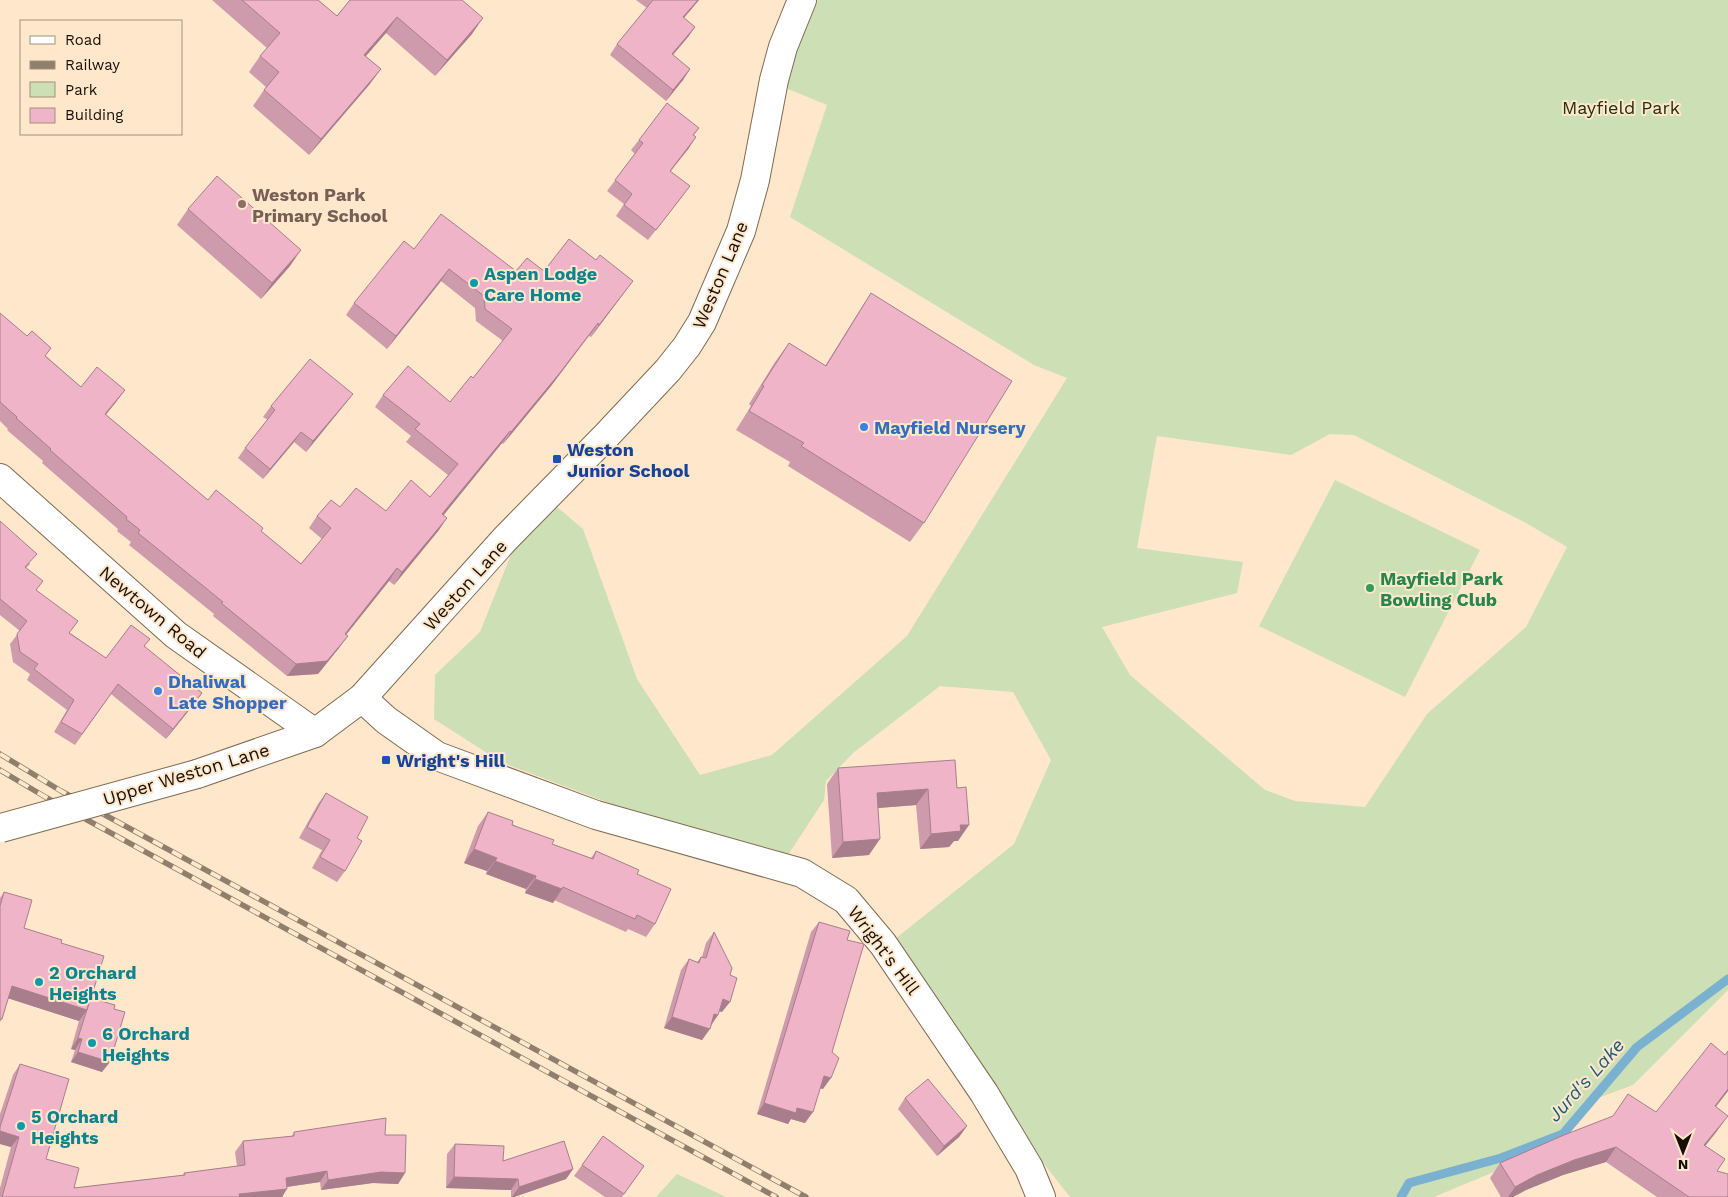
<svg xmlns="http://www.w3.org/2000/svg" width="1728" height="1197" font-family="'Work Sans',sans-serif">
<rect width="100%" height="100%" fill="#fee7cb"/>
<!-- green -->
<g fill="#cddfb4" fill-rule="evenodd">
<path d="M818,0H1728V990L1633,1085L1598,1098L1558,1145L1434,1197H1070L1022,1136L895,939L1014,844L1051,760L1013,692L940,686L853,753L826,781L824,800L786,858L625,809L501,762L434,719L435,675L480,632L514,547L537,523L557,507L583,529L637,679L700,775L772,755L907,636L1067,378L1034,365L790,217L827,105L781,86L788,63ZM1330,434L1354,435L1526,523L1567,547L1526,627L1427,714L1365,807L1295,801L1265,790L1130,675L1102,627L1237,593L1243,562L1137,548L1157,436L1291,455Z"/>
<path d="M1335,480L1480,550L1405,697L1259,626Z"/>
<path d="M677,1174L726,1197H656Z"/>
</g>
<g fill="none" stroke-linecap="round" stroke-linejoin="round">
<!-- stream -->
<path stroke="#7ab1d1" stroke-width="9" d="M1401,1197L1409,1183L1501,1158L1563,1134L1637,1047L1728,979"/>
<!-- tertiary casing -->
<g stroke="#7f6b52" stroke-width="30">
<g id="tertiary">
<path d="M0,478L176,635L315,733"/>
<path d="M362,698L386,720L437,756L596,815L802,873L846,900L883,944L984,1093L1029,1168L1041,1197"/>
<path d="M197,774L315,733L362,698L505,539L606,436L668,370L687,346L702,322L741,231L755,180L774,80L783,47L802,0"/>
</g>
</g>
<!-- tertiary -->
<use href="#tertiary" stroke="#fff" stroke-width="28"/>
<!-- rail casing -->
<g stroke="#8f7f6c" stroke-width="5.5">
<g id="rail">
<path d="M0,754L61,791L806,1197"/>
<path d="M0,770L47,798L776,1197"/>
</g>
</g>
<!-- rail -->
<use href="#rail" stroke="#fee7cb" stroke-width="4" stroke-dasharray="11" stroke-linecap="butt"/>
<!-- tertiary-bridge casing -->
<g stroke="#7f6b52" stroke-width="30" stroke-linecap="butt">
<path id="tertiary-bridge" d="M1,828L197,774"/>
</g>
<!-- tertiary-bridge -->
<use href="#tertiary-bridge" stroke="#fff" stroke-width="28"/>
</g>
<!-- wall -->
<g fill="#ce9bac">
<path d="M212,0H318L337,16L350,0L472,34L435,76L386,33L365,56L381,69L369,85L309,155L253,106L266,87L249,72L260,56L267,48Z"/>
<path d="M636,0H699L684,18L695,27L688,37L673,55L690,69L683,80L666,101L610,55L617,44L647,8Z"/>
<path d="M699,128L694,135L689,148L671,171L682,197L648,240L616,216L624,204L607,191L635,154L631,150L639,140Z"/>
<path d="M188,209L290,266L261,299L177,225Z"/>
<path d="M414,249L516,271H544L624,293L591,337L589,336L551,386L503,444L502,443L443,515L439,530L394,585L389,581L346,635L339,648L318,674L287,676L213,616L214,614L129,545L131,542L117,531L118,529L42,463L43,461L7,430L8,429L0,421V313L46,356L81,387L125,390L116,402L106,415L208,500L261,531L301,564L322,539L309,528L317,516L340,507L386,511L430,497L448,475L406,442L411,436L375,407L383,395L450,402L473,378L503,341L476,321L475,308L441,281L387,349L346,315L354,303Z"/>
<path d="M871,293L924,523L910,542L788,466L790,462L736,430L751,406L749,404L775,362L789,343L825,366L858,313Z"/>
<path d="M353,394L345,404L306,452L294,442L263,479L238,458L245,448L268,420L263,417L271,406Z"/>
<path d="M0,521L30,564L26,568L36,590L70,633L106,658L144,647L202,693L166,739L111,694L75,745L54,732L67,710L27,680L30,674L13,662L10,644L20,631L0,615Z"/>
<path d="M838,768L957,788L958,841H954L949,847L920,849L916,805L878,808L869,855L832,858L827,784Z"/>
<path d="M326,793L357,838L345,871L337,882L312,868L322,850L299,838L318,804Z"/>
<path d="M488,812L552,844L591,858L596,851L637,874L655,924L646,937L628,929L626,932L554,900L553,903L525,893L526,889L486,874L487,871L464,863L478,826Z"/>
<path d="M4,892L24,928L61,943L91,998L114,1009L102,1072L71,1062L75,1050L71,1049L79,1021L8,998L2,1019L0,1022V898Z"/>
<path d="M819,922L847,940L832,1052L823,1089L820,1088L805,1123L791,1119L788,1124L757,1114L811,932Z"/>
<path d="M714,932L730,975L722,1012L719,1011L718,1015L702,1040L664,1028L681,970L689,959L697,962L701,957H702L706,943Z"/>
<path d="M1728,1051V1091L1716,1107L1717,1131L1705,1146L1717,1171L1728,1197H1657L1606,1162L1563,1175L1526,1190L1513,1197H1501L1490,1178L1500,1163L1656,1112L1725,1055Z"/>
<path d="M20,1064L46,1159L74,1188L183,1175L184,1173L237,1166L235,1152L243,1141L292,1136L294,1132L385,1135L405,1173L398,1184L373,1183L321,1190L320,1182L287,1187L282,1197H0V1188L11,1147L0,1144V1114L13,1075Z"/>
<path d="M905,1098L967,1126L959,1137L937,1156L898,1109Z"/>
<path d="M603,1136L644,1166L622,1197H605L574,1176Z"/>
<path d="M455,1144L503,1161L573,1169L566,1179L514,1197H511V1190L446,1188L447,1154Z"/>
</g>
<!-- shaded-wall -->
<g fill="#a87e8c">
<path d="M698,0H699L676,27L683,17Z"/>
<path d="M397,17L386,33L353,71L364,55Z"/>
<path d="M483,18L472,34L435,76L447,60Z"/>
<path d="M695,27L688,37L664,65L672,54Z"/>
<path d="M381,69L369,85L309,155L321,139Z"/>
<path d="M690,69L683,80L666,101L673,90Z"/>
<path d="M696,137L689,148L662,181L670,171Z"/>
<path d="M301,250L290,266L261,299L272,283Z"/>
<path d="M449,269L441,281L387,349L396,336Z"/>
<path d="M633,281L591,337L599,325Z"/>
<path d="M598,323L551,386L503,444L511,432Z"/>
<path d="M125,390L116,402L96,426L105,414Z"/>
<path d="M353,394L345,404L306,452L313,441Z"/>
<path d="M510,431L502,443L434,527L442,514Z"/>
<path d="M301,432L294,442L263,479L270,469Z"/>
<path d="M447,518L439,530L394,585L402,572Z"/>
<path d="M397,568L389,581L337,646L345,634Z"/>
<path d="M348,636L339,648L318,674L287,676L296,664Z"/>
<path d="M202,693L195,703L166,739L173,729Z"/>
<path d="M928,789L916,805L866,809L877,793Z"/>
<path d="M960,825H969L958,841H954L949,847L920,849L931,834Z"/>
<path d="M880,839L869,855L832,858L843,842Z"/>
<path d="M474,849L497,858L487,871L464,863Z"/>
<path d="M495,861L536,876L526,889L486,874Z"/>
<path d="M535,879L562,889L553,903L525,893Z"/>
<path d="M12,986L87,1010L79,1021L4,997Z"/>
<path d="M723,999L730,1002L722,1012L715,1010Z"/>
<path d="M714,1014L718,1015L710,1026Z"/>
<path d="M672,1017L710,1029L702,1040L664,1028Z"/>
<path d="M78,1038L82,1039L75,1050L71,1049Z"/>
<path d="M78,1052L110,1062L102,1072L71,1062Z"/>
<path d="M824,1076L831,1078L823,1089L816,1087Z"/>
<path d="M1728,1089V1091L1704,1121L1715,1106Z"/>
<path d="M764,1103L797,1108L813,1112L805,1123L791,1119L788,1124L757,1114Z"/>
<path d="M1728,1116L1717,1131L1694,1160L1704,1145Z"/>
<path d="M967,1126L959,1137L937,1156L944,1146Z"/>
<path d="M0,1131L19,1137L11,1147L0,1144Z"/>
<path d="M1616,1147L1606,1162L1563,1175L1526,1190L1513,1197H1508L1515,1187L1537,1175L1574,1160Z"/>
<path d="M573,1169L566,1179L514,1197H512L519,1187Z"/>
<path d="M327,1171L320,1182L279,1188L286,1178Z"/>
<path d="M381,1172L405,1173L398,1184L373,1183L321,1190L328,1180Z"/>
<path d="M454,1177L518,1179L511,1190L446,1188Z"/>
<path d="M287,1189L282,1197H237L239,1194Z"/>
</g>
<!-- building -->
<g fill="#f0b4c8" stroke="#a87e8c">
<path d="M242,0H318L337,16L350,0H462L483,18L447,60L397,17L364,55L381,69L321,139L264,90L279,72L260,56L280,33Z"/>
<path d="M653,0H698L683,17L695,27L672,54L690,69L673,90L617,44Z"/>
<path d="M667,103L699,128L693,135L696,137L670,171L690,186L656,230L624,205L632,194L615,180L643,143L639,140Z"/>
<path d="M217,176L301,250L272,283L188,209Z"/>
<path d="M441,214L516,271L527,258L544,271L569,239L596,260L600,255L633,281L599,325L598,323L559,374L511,432L510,431L442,514L447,518L402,572L397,568L345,634L348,636L327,661L296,664L221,603L223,602L138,533L140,530L126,519L127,517L50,450L51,449L16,418L17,417L0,402V313L27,336L32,331L51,348L45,356L81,387L97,367L125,390L105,414L208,500L216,490L263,528L261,531L301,564L331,528L317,516L331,500L340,507L356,488L386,511L411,480L430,497L458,464L415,429L420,424L383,395L408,366L450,402L471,376L473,378L512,329L485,309L484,296L449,269L396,336L354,303L404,241L414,249Z"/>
<path d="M871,293L1012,381L924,523L801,446L804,443L749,411L764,386L762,385L789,343L826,366Z"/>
<path d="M310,359L353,394L313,441L301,432L270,469L245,448L275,410L271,406Z"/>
<path d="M0,521L37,554L25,567L43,581L36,590L78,621L69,633L106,658L131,625L150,639L144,646L202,693L173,729L118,684L82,734L61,722L74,700L34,669L38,664L20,652L17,634L27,621L0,599Z"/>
<path d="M955,760L957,788L966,787L969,825H960L961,831L931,834L928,789L877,793L880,839L843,842L838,768Z"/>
<path d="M326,793L368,817L357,838L362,841L345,871L320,857L330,840L307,827Z"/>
<path d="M488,812L513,821L512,825L554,840L552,844L593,859L596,851L639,870L637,874L671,889L655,924L637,915L635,919L563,887L562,889L535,879L536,876L495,861L497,858L474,849Z"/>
<path d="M4,892L32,900L24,928L62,940L61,943L104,956L91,998L115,1005L114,1009L125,1012L110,1062L78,1052L82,1039L78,1038L89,1003L87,1010L12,986L2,1019H0V906Z"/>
<path d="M819,922L850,931L847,940L864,944L832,1052L839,1058L831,1078L824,1076L813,1112L797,1108L796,1113L764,1103Z"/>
<path d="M714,932L732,968L730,975L737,978L730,1002L723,999L718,1015L714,1014L710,1029L672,1017L689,959L699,963L701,957L706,958Z"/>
<path d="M1711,1043L1725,1055L1728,1051V1089L1715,1106L1728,1116L1704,1145L1725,1159L1717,1171L1728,1174V1197H1689L1616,1147L1574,1160L1537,1175L1515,1187L1500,1163L1564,1135L1613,1116L1628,1094L1656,1112Z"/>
<path d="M20,1064L69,1079L46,1159L79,1168L74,1188L185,1175L184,1173L245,1165L243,1141L294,1136V1132L386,1118L385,1135H406L405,1173L381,1172L328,1180L327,1171L286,1178L287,1189L239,1194L240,1197H2L19,1137L0,1131V1127Z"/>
<path d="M928,1079L967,1126L944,1146L905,1098Z"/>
<path d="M603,1136L644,1166L624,1194L582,1165Z"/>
<path d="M564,1141L573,1169L519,1187L518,1179L454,1177L455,1144L504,1146L503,1161Z"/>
</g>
<!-- markers -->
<circle fill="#8d6e63" stroke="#fee7cb" stroke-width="2" cx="242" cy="204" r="5"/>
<g fill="#0f9aa8" stroke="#fee7cb" stroke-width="2">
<circle cx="474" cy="283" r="5"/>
<circle cx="39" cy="982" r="5"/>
<circle cx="92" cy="1043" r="5"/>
<circle cx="21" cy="1126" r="5"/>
</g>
<g fill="#3f7fe0" stroke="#fee7cb" stroke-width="2">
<circle cx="864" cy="427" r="5"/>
<circle cx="158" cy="691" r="5"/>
</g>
<g fill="#1a4fb4" stroke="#fee7cb" stroke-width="2">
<rect x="552" y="454" width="10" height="10" rx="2.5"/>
<rect x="381" y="755" width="10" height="10" rx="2.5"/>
</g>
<circle fill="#2e9e5b" stroke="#fee7cb" stroke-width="2" cx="1370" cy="588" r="5"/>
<g text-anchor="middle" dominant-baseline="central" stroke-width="4" stroke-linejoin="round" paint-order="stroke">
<!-- park labels -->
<g font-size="18" fill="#233009" stroke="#fee7cb">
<text x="1621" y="107">Mayfield Park</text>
</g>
<!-- education labels -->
<g font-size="18" font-weight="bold" fill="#785e54" stroke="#fee7cb" text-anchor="start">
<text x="252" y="194">Weston Park<tspan x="252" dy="21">Primary School</tspan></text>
</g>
<!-- culture labels -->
<g font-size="18" font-weight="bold" fill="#0d838f" stroke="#fee7cb" text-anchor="start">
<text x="484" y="273">Aspen Lodge<tspan x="484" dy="21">Care Home</tspan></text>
<text x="49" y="972">2 Orchard<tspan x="49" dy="21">Heights</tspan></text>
<text x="102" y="1033">6 Orchard<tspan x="102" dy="21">Heights</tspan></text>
<text x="31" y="1116">5 Orchard<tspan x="31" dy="21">Heights</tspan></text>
</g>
<!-- street labels -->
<g font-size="18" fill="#170f06" stroke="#fee7cb">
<text transform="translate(720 275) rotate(-67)">Weston Lane</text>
<text transform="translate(465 585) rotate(-48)">Weston Lane</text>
<text transform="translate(153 612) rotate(40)">Newtown Road</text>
<text transform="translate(186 774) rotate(-17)">Upper Weston Lane</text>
<text transform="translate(884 950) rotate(53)">Wright's Hill</text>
</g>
<!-- shop labels -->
<g font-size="18" font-weight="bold" fill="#366cbe" stroke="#fee7cb" text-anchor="start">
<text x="874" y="427">Mayfield Nursery</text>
<text x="168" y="681">Dhaliwal<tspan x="168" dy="21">Late Shopper</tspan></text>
</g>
<!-- transit labels -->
<g font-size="18" font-weight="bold" fill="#164399" stroke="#fee7cb" text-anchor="start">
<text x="567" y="449">Weston<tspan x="567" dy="21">Junior School</tspan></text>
<text x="396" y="760">Wright's Hill</text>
</g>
<!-- leisure labels -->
<g font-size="18" font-weight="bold" fill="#27864d" stroke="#fee7cb" text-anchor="start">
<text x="1380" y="578">Mayfield Park<tspan x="1380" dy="21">Bowling Club</tspan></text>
</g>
<!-- water labels -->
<g font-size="19" font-style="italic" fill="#1b5c7d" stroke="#fee7cb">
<text transform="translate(1586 1080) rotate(-48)">Jurd's Lake</text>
</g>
</g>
<!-- legend -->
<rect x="20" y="20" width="162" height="115" fill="#fee7cb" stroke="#a2917c"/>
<rect x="30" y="36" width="25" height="8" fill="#ffffff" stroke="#a2917c"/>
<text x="65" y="45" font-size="15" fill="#170f06">Road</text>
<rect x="30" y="61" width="25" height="8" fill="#8f7f6c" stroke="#a2917c"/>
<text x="65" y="70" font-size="15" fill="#170f06">Railway</text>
<rect x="30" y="82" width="25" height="15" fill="#cddfb4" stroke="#a2917c"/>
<text x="65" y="95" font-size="15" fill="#170f06">Park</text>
<rect x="30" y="108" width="25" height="15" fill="#f0b4c8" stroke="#a2917c"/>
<text x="65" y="120" font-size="15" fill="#170f06">Building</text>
<!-- north arrow -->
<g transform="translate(1683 1152) rotate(180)" stroke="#fee7cb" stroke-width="4" paint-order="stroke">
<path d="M0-4L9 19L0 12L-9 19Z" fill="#170f06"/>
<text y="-8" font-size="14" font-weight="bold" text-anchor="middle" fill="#170f06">N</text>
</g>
</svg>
